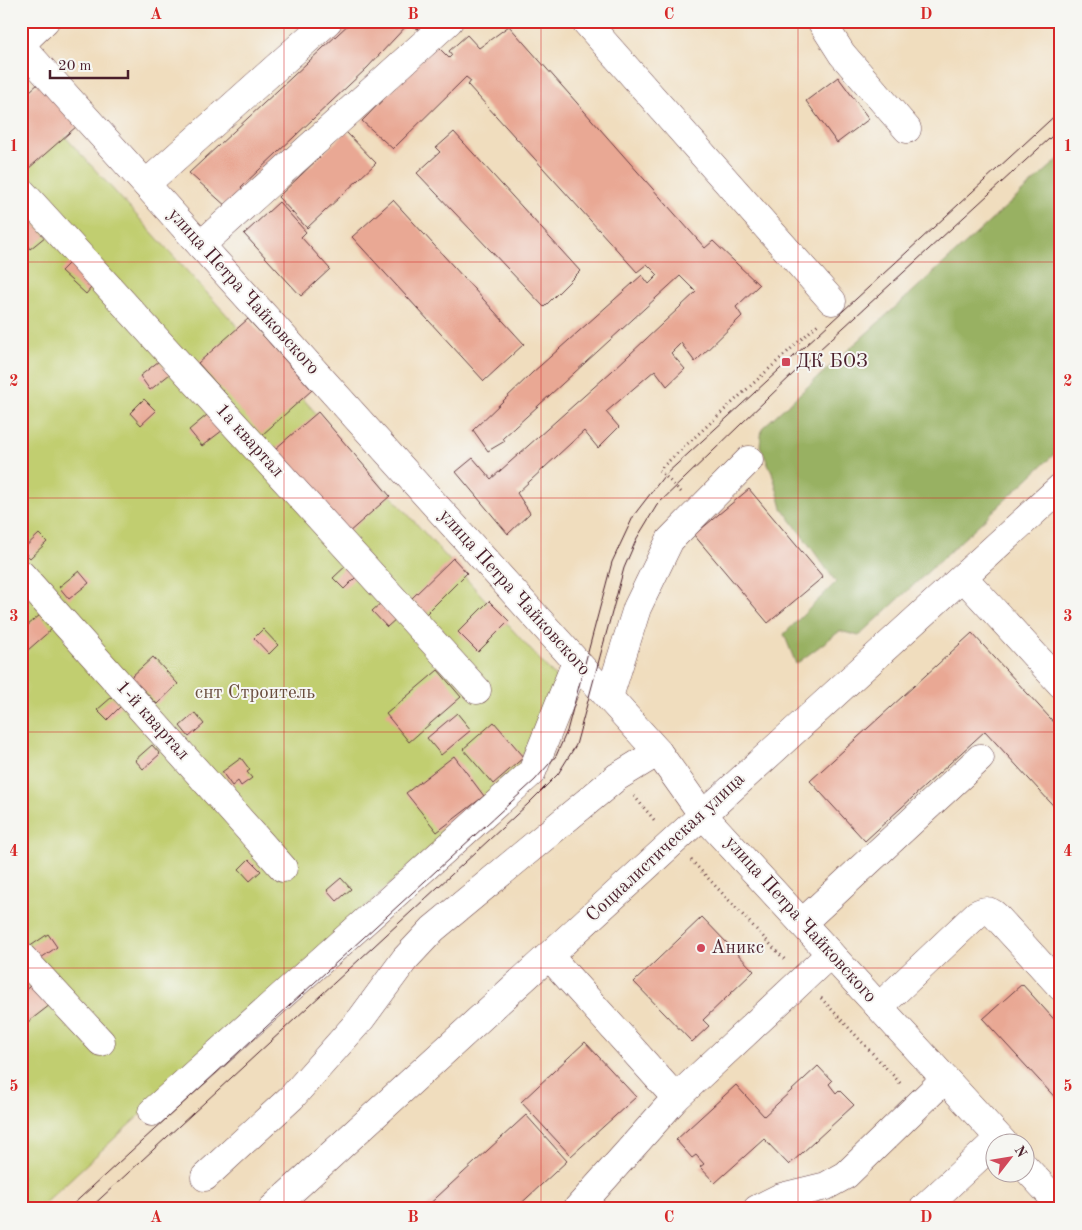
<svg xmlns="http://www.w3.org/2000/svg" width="1082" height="1230" font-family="'Old Standard TT',serif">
<rect width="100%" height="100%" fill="#f6f6f2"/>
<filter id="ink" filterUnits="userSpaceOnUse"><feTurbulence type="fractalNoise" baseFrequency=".02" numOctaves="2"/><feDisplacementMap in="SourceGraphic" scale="10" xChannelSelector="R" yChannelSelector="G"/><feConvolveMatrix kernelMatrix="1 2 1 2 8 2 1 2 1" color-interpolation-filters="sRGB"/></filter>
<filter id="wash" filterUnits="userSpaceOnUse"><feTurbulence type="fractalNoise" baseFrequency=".0096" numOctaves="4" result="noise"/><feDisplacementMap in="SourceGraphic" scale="20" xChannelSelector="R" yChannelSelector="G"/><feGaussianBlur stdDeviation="1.12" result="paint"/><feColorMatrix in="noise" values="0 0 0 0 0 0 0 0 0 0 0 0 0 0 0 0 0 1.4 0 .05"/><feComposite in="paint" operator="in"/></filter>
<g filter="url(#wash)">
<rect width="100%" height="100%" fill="#f0ddbe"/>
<!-- green -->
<path fill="#c1ce70" stroke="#86764e" d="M21,88L559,681L518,766L38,1209H21Z"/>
<!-- forest -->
<path fill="#98b162" stroke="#716846" d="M1061,157V448L859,636L840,631L796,664L784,634L836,582L782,508L772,472L760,446L762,428Z"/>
<g id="blocks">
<!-- building -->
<g fill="#e9a894">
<path d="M352,21H425L417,29L409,23L367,68L241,187L244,191L227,207L189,173Z"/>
<path d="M509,26L705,248L713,241L759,285L736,307L742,316L695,362L681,343L671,353L685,369L667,386L655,370L606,412L619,427L598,448L584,431L517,493L530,513L508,534L456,472L473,458L491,479L612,371L696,292L680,276L503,438L505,441L488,451L473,430L532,373L642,275L649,284L658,275L647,264L637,272L468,85L471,81L466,77L393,149L362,121L436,45L449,58L452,55L449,51L467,35L479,48Z"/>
<path d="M838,77L869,119L837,143L806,101Z"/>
<path d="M39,83L77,126L28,169L21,161V99Z"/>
<path d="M346,132L376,163L307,228L278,197Z"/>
<path d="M454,132L580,271L544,307L417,173L440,152L436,148Z"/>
<path d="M393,200L524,344L484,381L352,237Z"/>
<path d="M279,202L306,232L301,237L330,269L301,296L244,234Z"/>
<path d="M25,211L46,236L30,249L21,238V214Z"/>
<path d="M72,260L96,282L86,294L61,271Z"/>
<path d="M248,319L312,390L262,435L198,363Z"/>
<path d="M159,361L170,374L150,390L140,376Z"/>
<path d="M144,399L156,411L141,425L130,413Z"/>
<path d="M213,410L227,427L202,446L189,430Z"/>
<path d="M318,412L390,496L348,533L275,449Z"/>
<path d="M749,489L823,577L768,623L694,535Z"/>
<path d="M39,534L47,542L30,558L22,550Z"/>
<path d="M453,558L467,573L426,614L411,599Z"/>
<path d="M349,563L359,574L344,589L333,578Z"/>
<path d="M79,571L89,583L69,599L59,587Z"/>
<path d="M1061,577V589L1055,582Z"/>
<path d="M489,601L509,621L478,652L458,632Z"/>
<path d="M382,602L397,618L387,627L372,611Z"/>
<path d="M40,615L52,629L28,650L21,643V631Z"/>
<path d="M263,629L278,645L269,654L254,638Z"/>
<path d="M972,633L1061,730V814L985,731L865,841L810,781Z"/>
<path d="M153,657L178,684L157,704L131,677Z"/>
<path d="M438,670L461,697L409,742L386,714Z"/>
<path d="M112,697L121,706L107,720L97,710Z"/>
<path d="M195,713L204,724L189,737L180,726Z"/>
<path d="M457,713L471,730L441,755L427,738Z"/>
<path d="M494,722L524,757L493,784L463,749Z"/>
<path d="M152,745L160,754L143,769L135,760Z"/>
<path d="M454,756L484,796L437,832L406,793Z"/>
<path d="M241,758L250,770L247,772L252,778L241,786L238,781L232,786L222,772Z"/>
<path d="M249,859L261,871L250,881L239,869Z"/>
<path d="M341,878L351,889L337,901L327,890Z"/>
<path d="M702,917L754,971L703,1020L709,1026L692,1042L634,982Z"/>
<path d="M48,934L57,947L38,960L29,947Z"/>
<path d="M33,984L50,1005L28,1022L21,1014V993Z"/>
<path d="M1022,984L1061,1027V1104L983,1019Z"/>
<path d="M585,1042L636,1097L571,1156L521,1102Z"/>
<path d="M818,1066L832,1081L829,1084L836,1093L839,1090L854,1105L789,1165L764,1139L715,1183L700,1167L704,1164L696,1155L692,1158L676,1140L736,1085L764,1116Z"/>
<path d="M526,1115L567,1161L515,1209H424Z"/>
</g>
</g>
</g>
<g filter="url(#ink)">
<use href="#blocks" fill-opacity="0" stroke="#633c41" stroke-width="1"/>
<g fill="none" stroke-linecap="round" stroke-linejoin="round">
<!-- minor casing -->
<g stroke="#633c41" stroke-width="29">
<g id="minor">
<path d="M585,21L832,301"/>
<path d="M821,21L842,54L907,129"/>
<path d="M21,44L45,21"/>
<path d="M21,46L658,752L702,814L1003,1142"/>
<path d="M146,184L328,21"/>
<path d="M21,191L477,690"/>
<path d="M201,245L449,21"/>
<path d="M21,574L283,868"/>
<path d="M963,577L1061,684"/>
<path d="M609,697L637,608L670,540L749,460"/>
<path d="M802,923L980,758"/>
<path d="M21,956L101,1042"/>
<path d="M549,956L676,1098L577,1209"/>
<path d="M879,1007L977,914C984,910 990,910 996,916L1061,987"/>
<path d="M676,1098L830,954"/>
<path d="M152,1112L532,772L576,662"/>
<path d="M1024,1166L1061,1206"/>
<path d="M205,1177L292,1097L361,1019L405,959L433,929L617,777L658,752"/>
<path d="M272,1209L1061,487"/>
<path d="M757,1209L781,1197L826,1186L846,1175L945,1079"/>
<path d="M923,1209L994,1143"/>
</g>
</g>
<!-- path -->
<g stroke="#633c41" stroke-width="3" stroke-dasharray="1 4" stroke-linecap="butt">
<path d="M681,492L659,470L818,324"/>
<path d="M634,796L656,822"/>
<path d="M691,860L786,961"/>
<path d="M821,998L902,1085"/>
</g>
<!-- minor -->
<use href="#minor" stroke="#fff" stroke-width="28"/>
<!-- tram -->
<g stroke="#4a1f2b" stroke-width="1">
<path d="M68,1209L535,780L556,756L567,731L612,562L634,515L664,476L1061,110"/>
<path d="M89,1209L528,804L558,774L576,745L624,568L637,538L657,505L795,372L1061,128"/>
</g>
</g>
</g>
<!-- grid -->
<path fill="none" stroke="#d62828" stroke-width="1" stroke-opacity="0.55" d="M284,21V1209M541,21V1209M798,21V1209M21,262H1061M21,498H1061M21,732H1061M21,968H1061"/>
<!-- markers -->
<g fill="#d1495b" stroke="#f6f6f2" stroke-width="2">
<rect x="781" y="357" width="10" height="10" rx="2.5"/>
<circle cx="701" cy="948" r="5"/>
</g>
<g text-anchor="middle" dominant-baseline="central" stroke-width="4" stroke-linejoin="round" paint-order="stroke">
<!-- street labels -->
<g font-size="19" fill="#4a1f2b" stroke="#f6f6f2">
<text transform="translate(243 292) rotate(48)">улица Петра Чайковского</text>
<text transform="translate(249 441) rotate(48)">1а квартал</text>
<text transform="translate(514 593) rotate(48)">улица Петра Чайковского</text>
<text transform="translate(152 721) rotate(48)">1-й квартал</text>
<text transform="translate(666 848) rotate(-43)">Социалистическая улица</text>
<text transform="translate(800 920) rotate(48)">улица Петра Чайковского</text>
</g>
<!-- poi labels -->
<g font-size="19" fill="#4a1f2b" stroke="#f6f6f2" text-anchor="start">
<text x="796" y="362">ДК БОЗ</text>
<text x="711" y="948">Аникс</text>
</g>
<!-- park labels -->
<g font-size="19" fill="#684b3c" stroke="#f6f6f2">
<text x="255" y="693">снт Строитель</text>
</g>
</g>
<!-- margin -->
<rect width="1082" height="1230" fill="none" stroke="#f6f6f2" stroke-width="55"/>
<!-- north arrow -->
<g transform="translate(1010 1158) rotate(59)"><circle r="24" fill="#f6f6f2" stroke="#b1a0a2"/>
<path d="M0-4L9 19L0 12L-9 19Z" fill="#d1495b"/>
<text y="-8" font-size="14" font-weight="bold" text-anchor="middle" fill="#4a1f2b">N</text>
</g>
<!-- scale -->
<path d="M50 70v8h78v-8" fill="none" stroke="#4a1f2b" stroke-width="2.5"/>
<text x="58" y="70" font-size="15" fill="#4a1f2b" stroke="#f6f6f2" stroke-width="4" paint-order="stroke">20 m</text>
<rect x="28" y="28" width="1026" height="1174" fill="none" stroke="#d62828" stroke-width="2"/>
<g font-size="16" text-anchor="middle" font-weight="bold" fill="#d62828">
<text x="156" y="19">A</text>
<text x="413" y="19">B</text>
<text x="669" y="19">C</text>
<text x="926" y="19">D</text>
<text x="14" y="151">1</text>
<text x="1068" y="151">1</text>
<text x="14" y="386">2</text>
<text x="1068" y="386">2</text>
<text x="14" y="621">3</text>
<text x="1068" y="621">3</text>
<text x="14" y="856">4</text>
<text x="1068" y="856">4</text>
<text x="14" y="1091">5</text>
<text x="1068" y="1091">5</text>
<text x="156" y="1222">A</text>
<text x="413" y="1222">B</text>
<text x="669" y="1222">C</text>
<text x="926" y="1222">D</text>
</g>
</svg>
